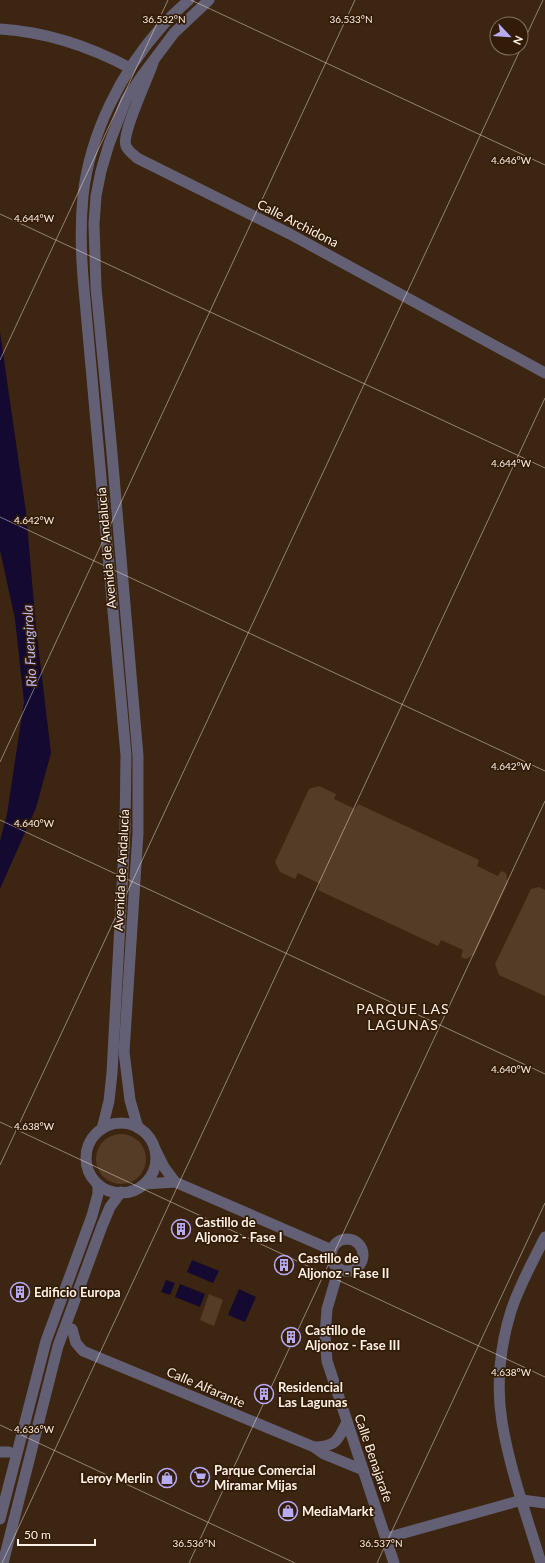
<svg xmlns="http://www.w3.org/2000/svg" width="545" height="1563" font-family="Lato,sans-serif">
<rect width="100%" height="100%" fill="#3d2611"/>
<!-- green -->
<g fill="#553c27">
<path d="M319,786L336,794L334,799L355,809L358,804L479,860L477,866L498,876L501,871L506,873L508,883L474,955L466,959L461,957L463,950L441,940L438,946L318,890L320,884L298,873L295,879L280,872L275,862L309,789Z"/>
<path d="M539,887L545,890V996L499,975L495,964L531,889Z"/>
<circle cx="121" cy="1159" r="25"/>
<path d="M209,1294L223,1300L214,1326L200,1320Z"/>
</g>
<!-- water -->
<g fill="#140930">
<path d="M0,332L26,512L36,627L51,753L36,808L0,889V841L7,814L24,702L15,619L0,550Z"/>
<path d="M192,1260L219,1271L213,1283L187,1272Z"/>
<path d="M166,1280L175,1283L170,1295L161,1292Z"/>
<path d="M180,1284L205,1294L200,1307L175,1297Z"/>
<path d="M239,1289L256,1297L245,1322L228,1315Z"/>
</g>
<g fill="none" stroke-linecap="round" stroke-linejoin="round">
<!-- minor -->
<g stroke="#636075" stroke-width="11">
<path d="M0,29C47,32 89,46 130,68"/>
<path d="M153,63C148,78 121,134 126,146C128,151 133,154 137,158L290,234L545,373"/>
<path d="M175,1182L332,1250"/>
<path d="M145,1184L175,1182L164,1167L155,1149"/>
<circle cx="347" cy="1255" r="16"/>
<path d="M339,1268L327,1309L325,1336L327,1361L394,1563"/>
<path d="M72,1329L76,1343L83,1351L314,1447L324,1454L363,1470"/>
<path d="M314,1447C337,1446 337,1441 347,1422"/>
<path d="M0,1452H9"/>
<path d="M0,1519L46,1341L92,1216L98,1194V1185"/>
<path d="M386,1538L522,1500L545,1503"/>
<path d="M3,1563L58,1346L102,1226L110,1207L121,1192"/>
<path d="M541,1563C527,1517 510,1470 502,1422C496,1386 500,1346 511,1311C519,1286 533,1261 545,1237"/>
</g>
<!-- tertiary -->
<g stroke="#636075" stroke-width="11">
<circle cx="121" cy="1158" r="35"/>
<path d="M138,1128L130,1100L124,1052L138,833V756L111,442L96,288L94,224L96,196L101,171L109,144L126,100L141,77L174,33L209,0"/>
<path d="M102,1129L109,1101L112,1073L125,831L126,755L84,289C81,258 80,227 83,196C90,133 121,72 163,25C171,16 180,8 189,0"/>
</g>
</g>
<!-- ticks -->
<path fill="none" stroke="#fef1e7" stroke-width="1" stroke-opacity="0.45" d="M191,0L545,165M521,47L543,0M0,214L545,468M0,360L168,0M0,517L545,771M0,762L355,0M0,820L545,1074M0,1122L545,1377M0,1165L521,48M0,1425L295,1563M2,1563L545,398M189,1563L545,801M377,1563L545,1203"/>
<!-- icons -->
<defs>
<g id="building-ring" transform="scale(1)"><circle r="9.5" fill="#331c07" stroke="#b7abf8" stroke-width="1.5"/><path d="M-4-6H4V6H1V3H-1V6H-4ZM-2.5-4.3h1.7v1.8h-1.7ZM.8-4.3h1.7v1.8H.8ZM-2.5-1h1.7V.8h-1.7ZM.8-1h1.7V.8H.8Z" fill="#b7abf8"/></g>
<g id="supermarket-ring" transform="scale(1)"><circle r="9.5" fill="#331c07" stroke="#b7abf8" stroke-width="1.5"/><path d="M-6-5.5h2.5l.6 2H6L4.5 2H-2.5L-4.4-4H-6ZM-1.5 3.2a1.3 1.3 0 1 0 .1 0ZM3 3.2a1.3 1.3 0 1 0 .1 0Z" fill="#b7abf8"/></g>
<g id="shop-ring" transform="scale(1)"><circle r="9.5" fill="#331c07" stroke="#b7abf8" stroke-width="1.5"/><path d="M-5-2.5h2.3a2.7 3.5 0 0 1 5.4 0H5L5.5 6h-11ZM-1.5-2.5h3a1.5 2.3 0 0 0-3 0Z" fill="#b7abf8"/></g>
</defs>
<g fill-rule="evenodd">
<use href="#building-ring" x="181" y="1229"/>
<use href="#building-ring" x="284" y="1265"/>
<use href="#building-ring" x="20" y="1292"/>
<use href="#building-ring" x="291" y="1337"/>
<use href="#building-ring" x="264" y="1394"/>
<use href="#supermarket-ring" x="200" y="1477"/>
<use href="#shop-ring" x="167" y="1478"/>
<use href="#shop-ring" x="288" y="1511"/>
</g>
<g text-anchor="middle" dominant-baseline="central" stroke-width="3.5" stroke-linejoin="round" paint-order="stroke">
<!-- street labels -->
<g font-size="13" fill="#fef1e7" stroke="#331c07">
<text transform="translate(298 223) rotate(27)">Calle Archidona</text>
<text transform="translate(106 548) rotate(-95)">Avenida de Andalucía</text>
<text transform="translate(121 870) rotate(-87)">Avenida de Andalucía</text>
<text transform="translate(206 1387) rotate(23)">Calle Alfarante</text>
<text transform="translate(374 1458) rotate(71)">Calle Benajarafe</text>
</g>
<!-- poi labels -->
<g font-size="13" font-weight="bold" fill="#fef1e7" stroke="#331c07" text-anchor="start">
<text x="195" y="1222">Castillo de<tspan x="195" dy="15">Aljonoz - Fase I</tspan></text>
<text x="298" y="1258">Castillo de<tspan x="298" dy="15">Aljonoz - Fase II</tspan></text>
<text x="34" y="1292">Edificio Europa</text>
<text x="305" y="1330">Castillo de<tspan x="305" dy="15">Aljonoz - Fase III</tspan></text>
<text x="278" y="1387">Residencial<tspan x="278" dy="15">Las Lagunas</tspan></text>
<text x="214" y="1470">Parque Comercial<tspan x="214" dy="15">Miramar Mijas</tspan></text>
<text x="153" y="1478" text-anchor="end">Leroy Merlin</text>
<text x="302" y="1511">MediaMarkt</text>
</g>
<!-- water labels -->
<g font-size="14" font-style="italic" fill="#c1baf4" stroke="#331c07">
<text transform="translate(29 646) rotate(-93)">Rio Fuengirola</text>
</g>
<!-- neighbourhood labels -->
<g font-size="14" letter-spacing="1" fill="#fef1e7" stroke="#331c07">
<text x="403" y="1008">PARQUE LAS<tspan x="403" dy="16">LAGUNAS</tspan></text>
</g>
</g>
<g font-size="10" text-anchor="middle" fill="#fef1e7" stroke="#331c07" stroke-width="3.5" stroke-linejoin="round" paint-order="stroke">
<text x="164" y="23">36.532°N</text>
<text x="351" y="23">36.533°N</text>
<text x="511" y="164">4.646°W</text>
<text x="34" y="222">4.644°W</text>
<text x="511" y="467">4.644°W</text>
<text x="34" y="524">4.642°W</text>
<text x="511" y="770">4.642°W</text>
<text x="34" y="827">4.640°W</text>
<text x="511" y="1073">4.640°W</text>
<text x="34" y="1130">4.638°W</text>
<text x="511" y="1376">4.638°W</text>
<text x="34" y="1433">4.636°W</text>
<text x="194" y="1547">36.536°N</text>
<text x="381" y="1547">36.537°N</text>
</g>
<!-- north arrow -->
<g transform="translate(509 36) rotate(115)"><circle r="19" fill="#331c07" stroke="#847161"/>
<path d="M0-3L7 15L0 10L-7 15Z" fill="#b7abf8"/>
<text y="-6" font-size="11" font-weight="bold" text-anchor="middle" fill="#fef1e7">N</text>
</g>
<!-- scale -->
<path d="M18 1539v6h77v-6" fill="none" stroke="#fef1e7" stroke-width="2"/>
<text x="24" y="1539" font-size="12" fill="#fef1e7" stroke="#331c07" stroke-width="3" paint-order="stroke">50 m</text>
</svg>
